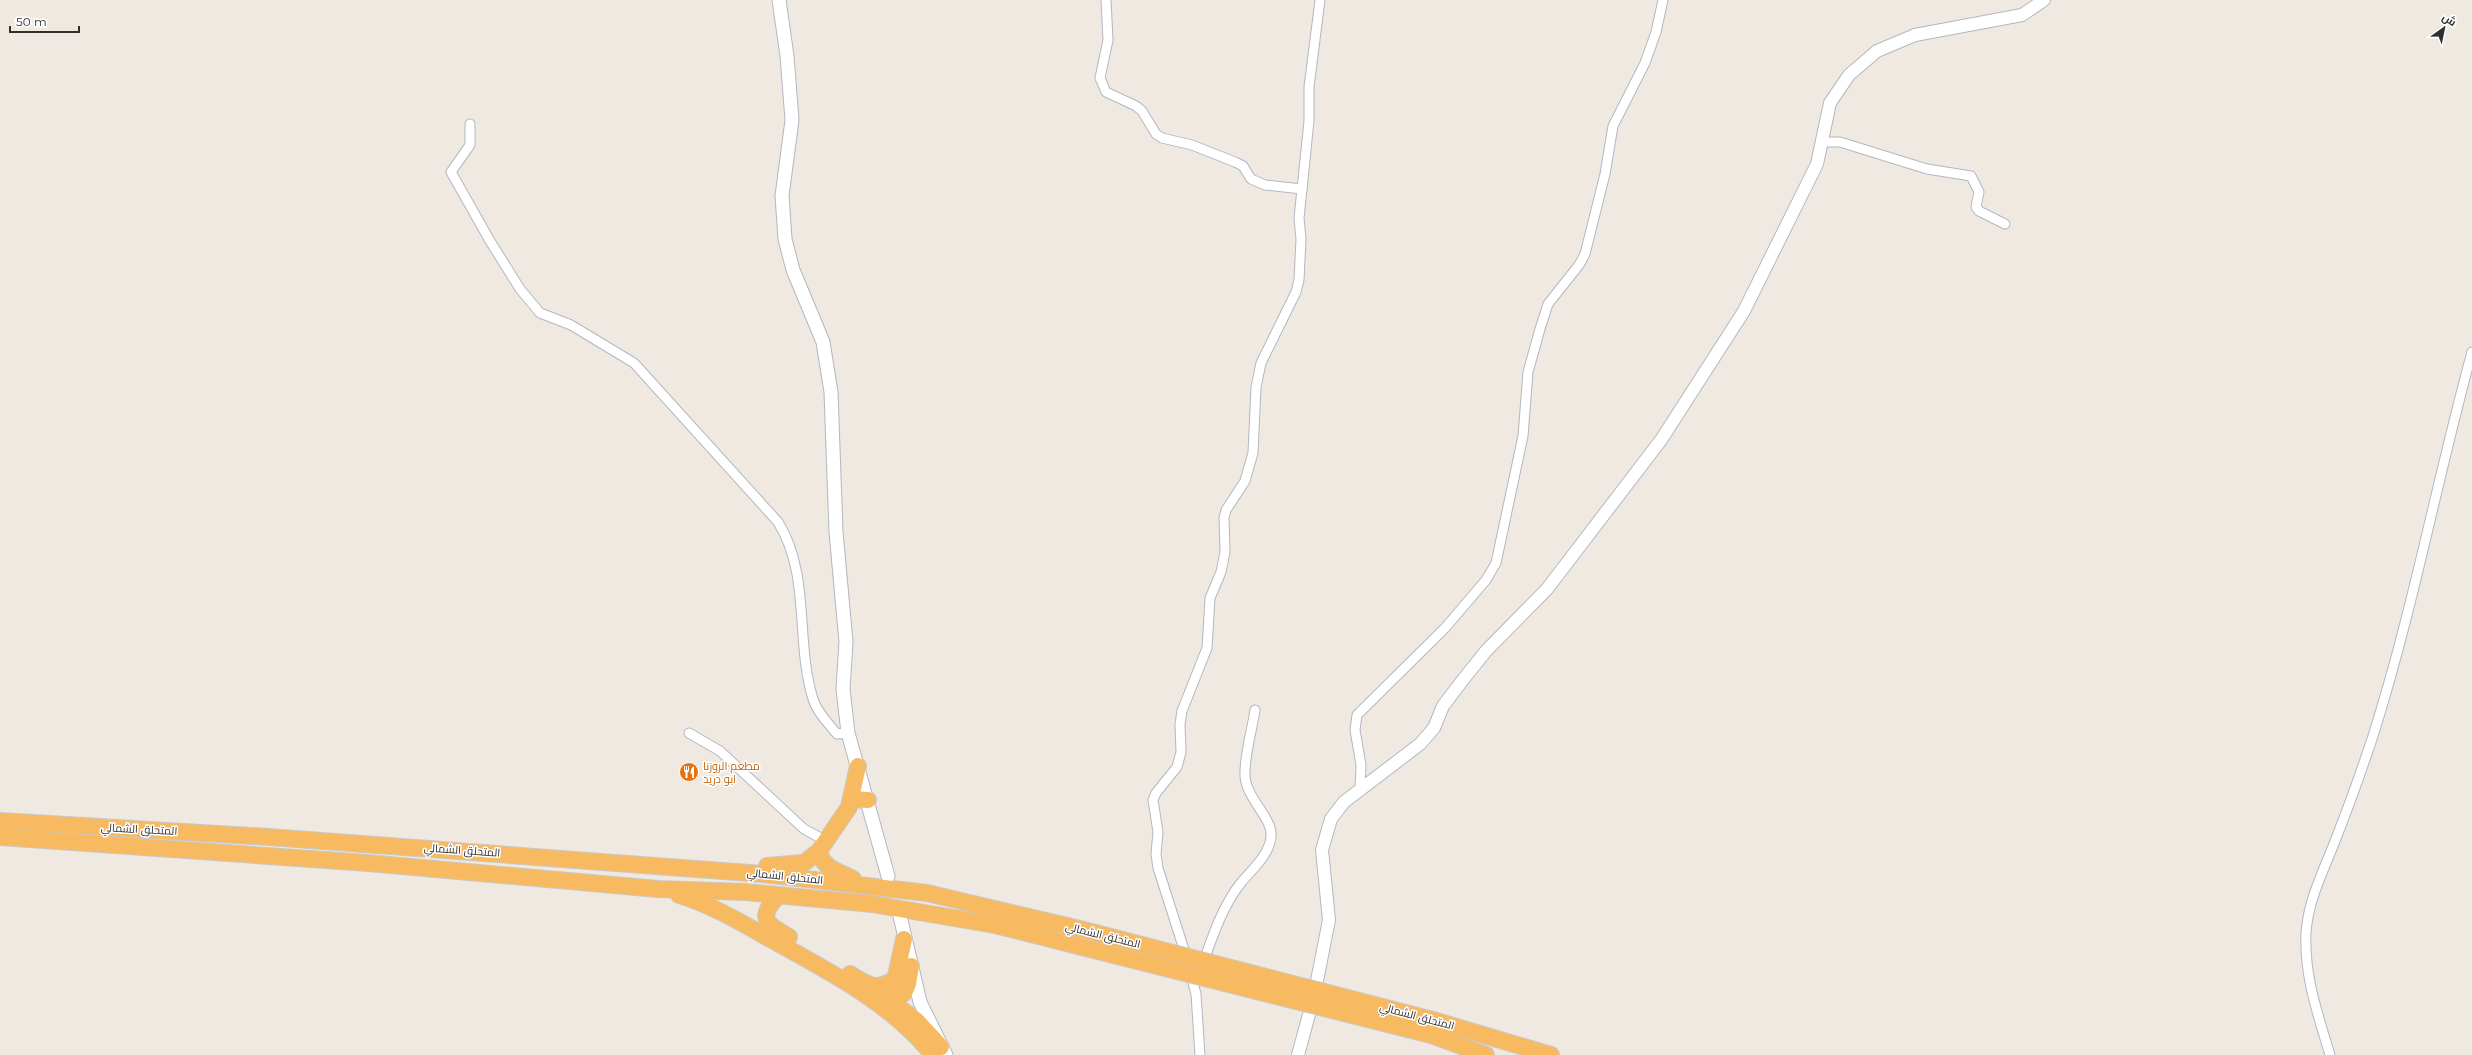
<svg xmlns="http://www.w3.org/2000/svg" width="2472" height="1055" font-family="Montserrat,Cairo,sans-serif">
<rect width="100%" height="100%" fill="#efe9e1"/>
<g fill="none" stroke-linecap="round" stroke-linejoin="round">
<!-- minor casing -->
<g stroke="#b4b7c1" stroke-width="11">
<g id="minor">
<path d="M1106,0L1108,40L1100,78L1106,92L1136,106L1142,111L1156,134L1162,138L1192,145L1235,162L1243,166L1251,179L1265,185L1302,189"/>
<path d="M470,124V145L451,172L490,241L520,289L540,313L571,325L634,363L778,522C811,575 795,641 813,699C817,712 828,723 837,734L848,733"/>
<path d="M1822,142H1840L1927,169L1971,176L1979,192L1976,207L1979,211L2005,224"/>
<path d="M689,733L720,751L804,829L826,841"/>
<path d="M1360,788L1361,765L1355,730L1357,715L1445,628L1486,580L1496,563L1523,436L1528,372L1540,329L1548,304L1579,265L1585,254L1605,174L1613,126L1645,63L1656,32L1663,0"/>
<path d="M1187,959L1158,868L1156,854L1158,832L1153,800L1156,793L1177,767L1181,752L1180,724L1182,711L1207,648L1210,598L1221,572L1225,552L1224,518L1226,510L1245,481L1253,453L1256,387L1261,363L1296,292L1299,280L1301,239L1299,218L1309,121V87L1320,0"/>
<path d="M1190,972L1196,994L1200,1055"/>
<path d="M1197,980C1209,948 1219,911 1240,884C1251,870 1270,855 1271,836C1273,819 1246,798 1245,776C1244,757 1252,730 1255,710"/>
<path d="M2330,1055C2318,1015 2304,976 2306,933C2308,899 2325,868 2337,836C2350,803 2362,769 2373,736C2413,610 2437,479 2472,352"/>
</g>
</g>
<!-- tertiary casing -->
<g stroke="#b4b7c1" stroke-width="14">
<path id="tertiary" d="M1298,1055L1314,996L1329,920L1322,850L1331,819L1344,802L1420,744L1434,728L1443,706L1462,681L1486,651L1547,589L1661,440L1744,311L1817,164L1830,103L1849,75L1877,51L1915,35L2022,15L2044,0"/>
</g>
<!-- secondary casing -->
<g stroke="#b4b7c1" stroke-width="15">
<g id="secondary">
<path d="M779,0L787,56L792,120L782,196L785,239L793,270L823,342L831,392L836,532L846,642L843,689L848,733L888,876"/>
<path d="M900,916L920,1002L946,1055"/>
</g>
</g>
<!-- trunk casing -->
<g stroke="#c9c9c9" stroke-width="18">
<g id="trunk">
<path d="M852,799L868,800"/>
<path d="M0,821L269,837L763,874L927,893L1080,929"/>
<path d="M0,837L368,863L658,889L745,892L872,904L995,925L1078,946"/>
<path d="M819,851C823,869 838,871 853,879"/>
<path d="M767,866L804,863L819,851L849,807L858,766"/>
<path d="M679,895C712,905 742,923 772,940C829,971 892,1004 933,1055"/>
<path d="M778,896C757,918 766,924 789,937"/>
<path d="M850,974C868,985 876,992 895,979"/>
<path d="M893,990L904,939"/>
<path d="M881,994L917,1021L941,1047"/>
<path d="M888,1005L904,993L908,984L911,966"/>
<path d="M1433,1020L1551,1055"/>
<path d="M1431,1035L1486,1055"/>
</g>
</g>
<!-- minor -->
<use href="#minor" stroke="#fff" stroke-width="9"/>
<!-- tertiary -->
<use href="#tertiary" stroke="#fff" stroke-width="12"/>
<!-- secondary -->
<use href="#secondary" stroke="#fff" stroke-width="13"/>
<!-- trunk -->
<use href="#trunk" stroke="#f8ba60" stroke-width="16"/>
<!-- trunk-bridge casing -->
<g stroke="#c9c9c9" stroke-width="18" stroke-linecap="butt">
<g id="trunk-bridge">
<path d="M1080,929L1433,1020"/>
<path d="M1078,946L1431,1035"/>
</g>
</g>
<!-- trunk-bridge -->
<use href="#trunk-bridge" stroke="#f8ba60" stroke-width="16"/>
</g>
<!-- icons -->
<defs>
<g id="restaurant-disc" transform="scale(1)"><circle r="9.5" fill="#e8710a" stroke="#fff"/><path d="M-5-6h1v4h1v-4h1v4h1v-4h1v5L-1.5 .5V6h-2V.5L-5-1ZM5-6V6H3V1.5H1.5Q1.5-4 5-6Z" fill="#fff"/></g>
</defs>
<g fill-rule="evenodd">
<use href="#restaurant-disc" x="689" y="772"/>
</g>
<g text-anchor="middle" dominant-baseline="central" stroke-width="3" stroke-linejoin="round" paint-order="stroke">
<!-- food labels -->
<g font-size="11" fill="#c56008" stroke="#fff" text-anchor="start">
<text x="703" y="766">مطعم الروزنا<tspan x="703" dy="13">ابو دريد</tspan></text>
</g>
<!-- street labels -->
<g font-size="11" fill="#2e2e2e" stroke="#fff">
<text transform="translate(139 829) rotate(3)">المتحلق الشمالي</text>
<text transform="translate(462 850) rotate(4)">المتحلق الشمالي</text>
<text transform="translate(785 876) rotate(6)">المتحلق الشمالي</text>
<text transform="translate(1103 935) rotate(14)">المتحلق الشمالي</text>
<text transform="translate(1417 1016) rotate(15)">المتحلق الشمالي</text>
</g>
</g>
<!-- north arrow -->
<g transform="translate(2444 28) rotate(33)" stroke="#ffffff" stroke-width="3" paint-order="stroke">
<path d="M0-3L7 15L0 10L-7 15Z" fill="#2e2e2e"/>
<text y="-6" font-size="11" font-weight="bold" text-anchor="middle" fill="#2e2e2e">ش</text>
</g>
<!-- scale -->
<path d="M10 26v6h69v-6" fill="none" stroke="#2e2e2e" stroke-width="2"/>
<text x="16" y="26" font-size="12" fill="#2e2e2e" stroke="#ffffff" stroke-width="3" paint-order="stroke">50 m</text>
</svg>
